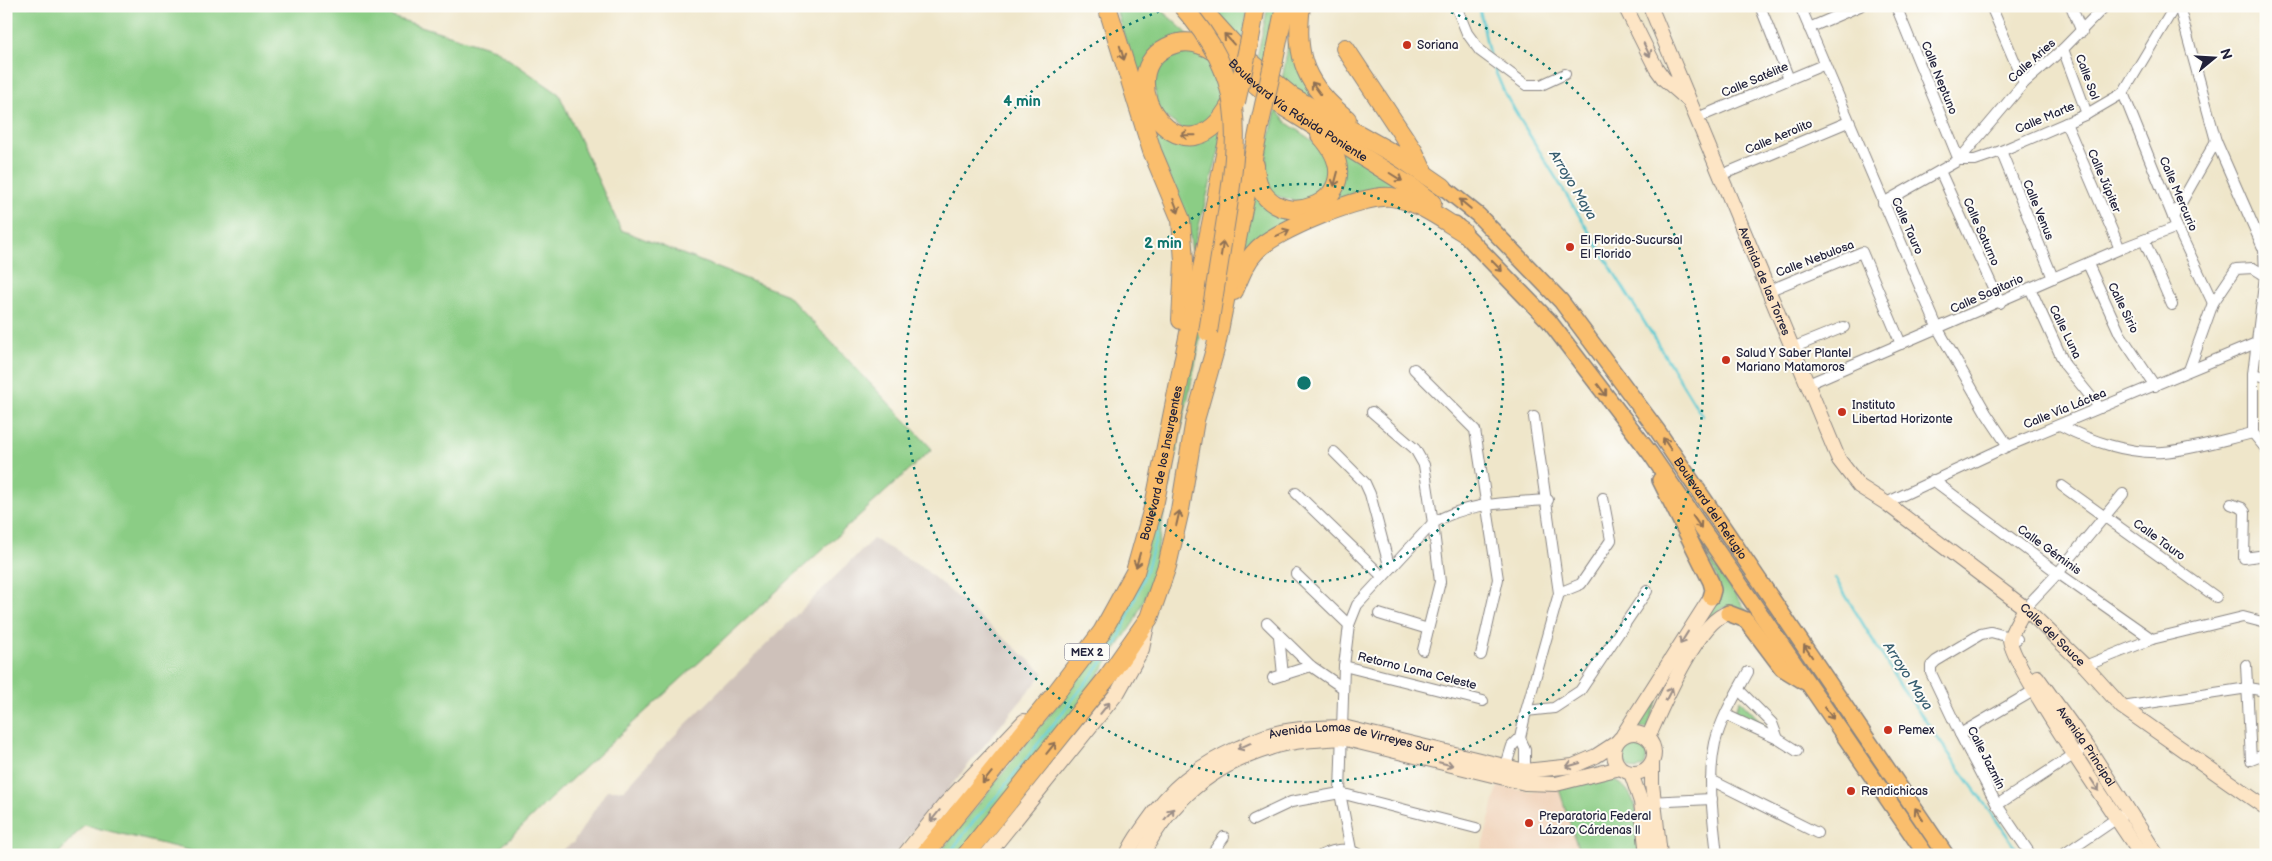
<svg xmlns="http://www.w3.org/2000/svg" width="2272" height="861" font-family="'Balsamiq Sans',sans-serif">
<rect width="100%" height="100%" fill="#fdfcf7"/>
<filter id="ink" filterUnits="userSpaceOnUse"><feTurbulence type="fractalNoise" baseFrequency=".02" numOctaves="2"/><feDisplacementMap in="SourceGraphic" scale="10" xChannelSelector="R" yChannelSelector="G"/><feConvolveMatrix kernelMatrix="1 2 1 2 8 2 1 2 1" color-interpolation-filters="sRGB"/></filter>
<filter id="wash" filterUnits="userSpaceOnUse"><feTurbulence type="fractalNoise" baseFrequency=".0096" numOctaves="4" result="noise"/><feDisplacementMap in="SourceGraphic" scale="20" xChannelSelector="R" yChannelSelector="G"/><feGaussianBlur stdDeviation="1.12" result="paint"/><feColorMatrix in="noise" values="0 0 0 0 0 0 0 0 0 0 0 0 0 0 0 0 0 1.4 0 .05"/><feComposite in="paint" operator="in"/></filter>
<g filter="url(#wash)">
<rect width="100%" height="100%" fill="#efe6ca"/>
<!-- built -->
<path fill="#f1d5bd" d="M1498,786L1532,791L1559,789L1580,855H1480Z"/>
<!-- industrial -->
<path fill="#cec1ba" d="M873,539L921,566L1044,673L894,855H554L573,843L607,790H624L665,745Z"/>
<!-- green -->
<g fill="#8bcd85" stroke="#567860">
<path d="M6,6H386L392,17L494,49L559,94L621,230L787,295L932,449L551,798L493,855H202L188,850L84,825L57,855H6Z"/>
<path d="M1115,6H1157L1190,36L1173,37L1142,96Z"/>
<path d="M1211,6H1248L1241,44Z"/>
<path d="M1268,6H1279L1268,69L1257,57Z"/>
<path d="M1295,6L1293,42L1334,118L1282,80Z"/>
<path d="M1175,48L1207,52L1227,91L1224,112L1187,132L1158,112L1152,71Z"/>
<path d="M1276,110L1287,123L1323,148L1333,180L1309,205L1273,195L1265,176L1268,144Z"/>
<path d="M1151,120L1169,136L1227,121L1192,252L1188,222L1163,162Z"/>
<path d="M1331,141L1419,198C1373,187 1371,187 1327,206Z"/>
<path d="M1256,184L1298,216L1232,279Z"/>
<path d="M1198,318L1201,328L1198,351L1169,486L1156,559L1148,590L1134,622L1068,721L960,855H938C971,813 1005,771 1038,729C1079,679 1121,628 1143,566Z"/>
<path d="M1672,497L1714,564L1786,667L1745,611C1738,606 1726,605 1719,610C1713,614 1708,622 1703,628C1680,657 1656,692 1648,729L1632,725L1714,606C1717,597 1718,589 1717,579C1714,562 1682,514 1672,497Z"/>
<path d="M1740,700L1768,729L1734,713Z"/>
<path d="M1636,737L1642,738L1648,748L1645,765L1636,770C1624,767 1619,757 1625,746Z"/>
<path d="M1606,777C1642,787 1638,825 1641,855H1580L1559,789Z"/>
</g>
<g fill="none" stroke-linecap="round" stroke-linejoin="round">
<!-- stream -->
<g stroke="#5dcad3" stroke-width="2.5">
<path d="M1479,6L1489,54"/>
<path d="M1493,66L1505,94L1529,134L1702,416"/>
<path d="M1835,578L1902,688L2021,855"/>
<path d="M948,855L973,822L997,796L1117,643L1147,569L1156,538L1161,511"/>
</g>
</g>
</g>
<g filter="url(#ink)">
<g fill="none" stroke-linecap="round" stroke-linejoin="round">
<!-- street casing -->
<g stroke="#888482" stroke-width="12">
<g id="street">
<path d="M1456,6L1467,33L1480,51L1526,85H1541L1565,74"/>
<path d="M1760,6L1789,79"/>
<path d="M1800,6L1938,329L1986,413L2008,446"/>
<path d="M1896,6L1959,160L2024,83L2063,49L2105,6"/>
<path d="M1991,6L2024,83"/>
<path d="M2071,6L2082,32"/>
<path d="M2179,6L2216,141L2264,250L2265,276L2253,374V433"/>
<path d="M1809,28L1860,6"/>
<path d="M2063,49L2087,114"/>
<path d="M2123,93L2177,227L2213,303"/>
<path d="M1697,118L1823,65"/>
<path d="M2066,123L2120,249"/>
<path d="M2001,151L2053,278"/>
<path d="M1940,171L2000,303"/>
<path d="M1719,176L1848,122"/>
<path d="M1883,203L1959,160H1975L2001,151L2087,114L2123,93L2175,6"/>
<path d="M2173,217L2216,141"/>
<path d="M2144,240L2172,305"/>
<path d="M2088,264L2120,334L2155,386"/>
<path d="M2030,288L2065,365L2100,408"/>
<path d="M1768,291L1862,252L1901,344"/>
<path d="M1792,348L1844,327"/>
<path d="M1414,369L1475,430L1498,579L1481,655"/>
<path d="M2189,370L2213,303L2236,269L2253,268L2266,276"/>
<path d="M2253,374L2266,377"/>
<path d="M1808,384L2120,249L2177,227"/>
<path d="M1372,412L1415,449L1424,465L1433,523L1440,582L1423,650"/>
<path d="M2060,425C2090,441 2128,454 2163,452C2191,450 2226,439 2253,433"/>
<path d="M2253,433L2266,449"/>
<path d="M1334,452L1365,483L1370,494L1390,569"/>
<path d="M1933,480L2058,573L2152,639"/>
<path d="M2062,486L2216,597"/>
<path d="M1296,493L1383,577"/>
<path d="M1886,503L2008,446L2256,343"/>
<path d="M2231,504L2242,508L2245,512L2244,558L2266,555"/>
<path d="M1296,574L1349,625"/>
<path d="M1559,593L1581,584L1611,540L1603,498"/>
<path d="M2025,608L2058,573L2123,494"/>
<path d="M1379,614L1428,629"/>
<path d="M1267,623L1311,666L1343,688"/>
<path d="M1279,636L1283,675"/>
<path d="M2017,639L1991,632L1981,634L1936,661L1931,666V673L1960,734L1997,805L2031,855"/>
<path d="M2246,665L2251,760L2266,754"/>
<path d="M1344,666L1483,701"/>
<path d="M2085,666L2152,639L2243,617L2266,623"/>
<path d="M1273,678L1311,666"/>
<path d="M1739,690L1772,723L1778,739"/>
<path d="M2122,707L2248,688L2266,691"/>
<path d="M1526,711L1554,708L1580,691L1647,591"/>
<path d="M1726,715L1778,739L1797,751"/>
<path d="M1960,734L2040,687"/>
<path d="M1520,738L1525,749V777"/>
<path d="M1504,772L1512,746L1520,738L1526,711L1559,593L1534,417"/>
<path d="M1711,780L1817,833"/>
<path d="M1647,802L1712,799"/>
<path d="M1997,805L2087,746"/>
<path d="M1253,820L1291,802L1340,793L1476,828"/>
<path d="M1211,855L1224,837"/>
<path d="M1322,855C1336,849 1347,847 1360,855"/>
<path d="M1352,855L1340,793L1344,666L1349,625L1357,605L1433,523C1467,502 1509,503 1548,500"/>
<path d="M1717,855C1713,818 1707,779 1715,743C1721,718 1736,694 1748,672"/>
<path d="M2063,855L2129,810"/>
</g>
</g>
<!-- secondary casing -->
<g stroke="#888482" stroke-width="16">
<g id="secondary">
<path d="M1625,6L1656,68L1664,79L1687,99"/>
<path id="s1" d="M1650,6L1839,460L1859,486L1886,503L2025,608L2085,666L2122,707L2266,808"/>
<path d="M2025,608C2022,615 2011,632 2010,639C2009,663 2121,824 2141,855"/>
<path id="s2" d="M2037,677L2087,746L2157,855"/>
<circle cx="1634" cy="753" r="20"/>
<path d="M1623,735L1711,597"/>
<path d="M1648,738C1661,709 1698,620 1728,613"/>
<path d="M1652,763V784L1660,855"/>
<path d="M1631,773L1641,802L1647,855"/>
<path d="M904,855L945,804L1024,721"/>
<path d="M987,855L1118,692L1142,649L1148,621"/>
<path id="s3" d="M1127,855C1131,844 1138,835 1145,825C1171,787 1196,767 1238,748C1247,744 1257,739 1266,736C1290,728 1318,728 1343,727L1525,771L1573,766L1596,756L1616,743"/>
<path d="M1142,855C1171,800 1211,766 1270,748C1293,740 1319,740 1342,738L1525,783L1556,784L1620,768"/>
</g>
</g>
<!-- primary casing -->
<g stroke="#888482" stroke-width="18">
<g id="primary">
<path id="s4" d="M1443,187L1478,215L1561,301L1657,430L1946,855"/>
<path d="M1455,224L1549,321L1650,453L1926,855"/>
<path d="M1660,480L1711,582L1713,590L1711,597"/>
<path d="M1728,613L1746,620L1782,668L1805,682"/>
</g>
</g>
<!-- highway casing -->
<g stroke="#888482" stroke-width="20">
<g id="highway">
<path d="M1107,6L1152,151L1181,220L1184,261L1181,320"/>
<path d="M1199,6L1247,59L1291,96L1408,162"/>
<path d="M1301,6C1294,58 1306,86 1347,119"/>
<path d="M1250,39L1256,6"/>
<path id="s5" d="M1212,44L1255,84L1284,107L1413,188L1432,203"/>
<path d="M1345,48L1414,152L1423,171"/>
<path d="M1220,56C1204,44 1187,37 1167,47C1105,78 1188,199 1235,95"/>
<path d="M1274,60L1285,6"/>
<path d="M1398,156L1443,187"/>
<path d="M1255,165C1258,247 1384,203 1320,135"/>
<path d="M1234,291C1240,277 1245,262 1256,251C1273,231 1366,193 1391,197C1418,201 1440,218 1463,232"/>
<path id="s6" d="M924,855L1055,694L1102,632L1135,572L1155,501L1230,130"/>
<path d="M966,855L1107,678L1149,618L1167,566L1180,510L1195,420L1216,346L1260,123"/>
</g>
</g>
<!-- street -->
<use href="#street" stroke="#fff" stroke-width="10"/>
<!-- secondary -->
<use href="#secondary" stroke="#fde5c5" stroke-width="14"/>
<!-- primary -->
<use href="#primary" stroke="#fabe6d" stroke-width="15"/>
<!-- highway -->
<use href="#highway" stroke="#fabe6d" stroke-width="18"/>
<!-- highway-bridge casing -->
<g stroke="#888482" stroke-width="20" stroke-linecap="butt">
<g id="highway-bridge">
<path d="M1182,6C1245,76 1240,132 1226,219C1220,257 1214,295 1208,332"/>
<path d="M1236,102L1250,39"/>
<path d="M1260,123L1274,60"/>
</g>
</g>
<!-- highway-bridge -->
<use href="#highway-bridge" stroke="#fabe6d" stroke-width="18"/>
</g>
<!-- one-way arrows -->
<defs><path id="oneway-shaft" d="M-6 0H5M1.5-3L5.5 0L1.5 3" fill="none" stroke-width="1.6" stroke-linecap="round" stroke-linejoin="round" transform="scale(1.25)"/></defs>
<g stroke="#8e7054">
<use href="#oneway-shaft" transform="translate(1229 39) rotate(-132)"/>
<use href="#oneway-shaft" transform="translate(1122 53) rotate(73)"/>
<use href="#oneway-shaft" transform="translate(1316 88) rotate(-126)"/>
<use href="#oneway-shaft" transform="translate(1188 135) rotate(-179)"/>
<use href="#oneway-shaft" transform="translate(1396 177) rotate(32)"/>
<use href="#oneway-shaft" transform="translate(1336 179) rotate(105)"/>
<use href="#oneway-shaft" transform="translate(1465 204) rotate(-140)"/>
<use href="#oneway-shaft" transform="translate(1176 206) rotate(69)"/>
<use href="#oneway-shaft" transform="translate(1283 233) rotate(-24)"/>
<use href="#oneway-shaft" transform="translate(1222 249) rotate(-81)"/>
<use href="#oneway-shaft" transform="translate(1497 266) rotate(46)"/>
<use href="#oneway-shaft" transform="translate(1602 390) rotate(53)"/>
<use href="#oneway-shaft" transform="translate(1667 444) rotate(-124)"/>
<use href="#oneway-shaft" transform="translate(1178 518) rotate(-77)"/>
<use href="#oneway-shaft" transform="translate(1697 522) rotate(55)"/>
<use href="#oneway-shaft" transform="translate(1138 560) rotate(106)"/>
<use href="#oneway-shaft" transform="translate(1808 651) rotate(-124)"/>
<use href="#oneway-shaft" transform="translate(1829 713) rotate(55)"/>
<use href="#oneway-shaft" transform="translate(1051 748) rotate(-51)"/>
<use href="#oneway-shaft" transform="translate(987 778) rotate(129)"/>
<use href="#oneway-shaft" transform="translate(1919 814) rotate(-123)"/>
</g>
<g stroke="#9a8d87">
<use href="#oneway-shaft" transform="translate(1647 50) rotate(64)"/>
<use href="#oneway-shaft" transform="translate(1684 638) rotate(122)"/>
<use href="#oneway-shaft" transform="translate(1669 694) rotate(-63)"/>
<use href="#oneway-shaft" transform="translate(1105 708) rotate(-51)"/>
<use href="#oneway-shaft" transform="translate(1244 746) rotate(156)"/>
<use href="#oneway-shaft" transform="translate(1446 764) rotate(14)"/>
<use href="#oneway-shaft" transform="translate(1573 765) rotate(164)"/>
<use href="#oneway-shaft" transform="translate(2095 785) rotate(57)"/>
<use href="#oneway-shaft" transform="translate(1169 814) rotate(-51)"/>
<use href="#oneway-shaft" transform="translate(935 816) rotate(129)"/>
</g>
</g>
<!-- distance rings -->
<g fill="none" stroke="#0f766e" stroke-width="2.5" stroke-dasharray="2.5 5">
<circle cx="1304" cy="383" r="199"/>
<path d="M1437 7A399 399 0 1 1 1171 7"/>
</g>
<!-- markers -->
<g fill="#c8321e" stroke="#fdfcf7" stroke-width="2">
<circle cx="1407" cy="45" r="5"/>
<circle cx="1570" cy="247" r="5"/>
<circle cx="1726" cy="360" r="5"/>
<circle cx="1842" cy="412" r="5"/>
<circle cx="1888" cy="730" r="5"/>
<circle cx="1851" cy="791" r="5"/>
<circle cx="1529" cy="823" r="5"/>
</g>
<g text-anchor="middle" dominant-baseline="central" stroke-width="4" stroke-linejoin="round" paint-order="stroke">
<!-- shield labels -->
<rect fill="#fdfcf7" stroke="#646373" stroke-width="1" x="1064.5" y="643.5" width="45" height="17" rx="4"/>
<g font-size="11" font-weight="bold" fill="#22223b">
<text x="1087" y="652">MEX 2</text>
</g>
<!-- poi labels -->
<g font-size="12" fill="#22223b" stroke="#fdfcf7" text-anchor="start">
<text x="1417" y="45">Soriana</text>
<text x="1580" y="240">El Florido-Sucursal<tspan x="1580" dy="14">El Florido</tspan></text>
<text x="1736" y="353">Salud Y Saber Plantel<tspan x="1736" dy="14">Mariano Matamoros</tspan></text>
<text x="1852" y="405">Instituto<tspan x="1852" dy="14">Libertad Horizonte</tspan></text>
<text x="1898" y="730">Pemex</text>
<text x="1861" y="791">Rendichicas</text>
<text x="1539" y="816">Preparatoria Federal<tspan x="1539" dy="14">Lázaro Cárdenas ll</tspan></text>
</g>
<!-- street labels -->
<g font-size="12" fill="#22223b" stroke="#fdfcf7">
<text transform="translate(2032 61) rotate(-42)">Calle Aries</text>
<text transform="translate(2087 77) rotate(70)">Calle Sol</text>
<text transform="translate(1939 78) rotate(68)">Calle Neptuno</text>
<text transform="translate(1755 80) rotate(-23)">Calle Satélite</text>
<text stroke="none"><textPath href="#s5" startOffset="109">Boulevard Vía Rápida Poniente</textPath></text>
<text transform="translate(2045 118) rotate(-23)">Calle Marte</text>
<text transform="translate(1779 137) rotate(-23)">Calle Aerolito</text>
<text transform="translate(2104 181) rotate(67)">Calle Júpiter</text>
<text transform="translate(2178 194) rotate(67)">Calle Mercurio</text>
<text transform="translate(2038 210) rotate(68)">Calle Venus</text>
<text transform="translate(1907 226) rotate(66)">Calle Tauro</text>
<text transform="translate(1981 232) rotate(66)">Calle Saturno</text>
<text transform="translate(1815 259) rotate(-21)">Calle Nebulosa</text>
<text stroke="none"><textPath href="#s1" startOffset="298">Avenida de las Torres</textPath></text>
<text transform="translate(1987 294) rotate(-24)">Calle Sagitario</text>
<text transform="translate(2123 308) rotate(64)">Calle Sirio</text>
<text transform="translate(2065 332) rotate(64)">Calle Luna</text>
<text transform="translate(2065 409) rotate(-22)">Calle Vía Láctea</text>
<text stroke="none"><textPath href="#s6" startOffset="466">Boulevard de los Insurgentes</textPath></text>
<text stroke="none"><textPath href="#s4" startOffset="420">Boulevard del Refugio</textPath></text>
<text transform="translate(2159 540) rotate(36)">Calle Tauro</text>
<text transform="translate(2049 550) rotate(36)">Calle Géminis</text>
<text stroke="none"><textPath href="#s1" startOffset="769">Calle del Sauce</textPath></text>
<text transform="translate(1417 671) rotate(14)">Retorno Loma Celeste</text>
<text stroke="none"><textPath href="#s3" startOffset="275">Avenida Lomas de Virreyes Sur</textPath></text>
<text stroke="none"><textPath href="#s2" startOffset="85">Avenida Principal</textPath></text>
<text transform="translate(1986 758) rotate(63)">Calle Jazmín</text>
</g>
<!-- water labels -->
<g font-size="14" font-style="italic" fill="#375d70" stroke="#fdfcf7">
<text transform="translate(1573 185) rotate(59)">Arroyo Maya</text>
<text transform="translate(1908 676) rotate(57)">Arroyo Maya</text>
</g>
</g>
<circle cx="1304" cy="383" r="8" fill="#0f766e" stroke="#fdfcf7" stroke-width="2.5"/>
<g font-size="15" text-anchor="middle" font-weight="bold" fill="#0f766e" stroke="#fdfcf7" stroke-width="4" stroke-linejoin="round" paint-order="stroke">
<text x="1022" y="106">4 min</text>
<text x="1163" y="248">2 min</text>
</g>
<!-- margin -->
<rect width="2272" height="861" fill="none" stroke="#fdfcf7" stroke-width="25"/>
<!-- north arrow -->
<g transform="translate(2214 58) rotate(72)" stroke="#fdfcf7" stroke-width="4" paint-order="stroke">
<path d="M0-4L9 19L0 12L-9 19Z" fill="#22223b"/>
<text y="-8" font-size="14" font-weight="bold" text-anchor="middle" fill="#22223b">N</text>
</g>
</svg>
